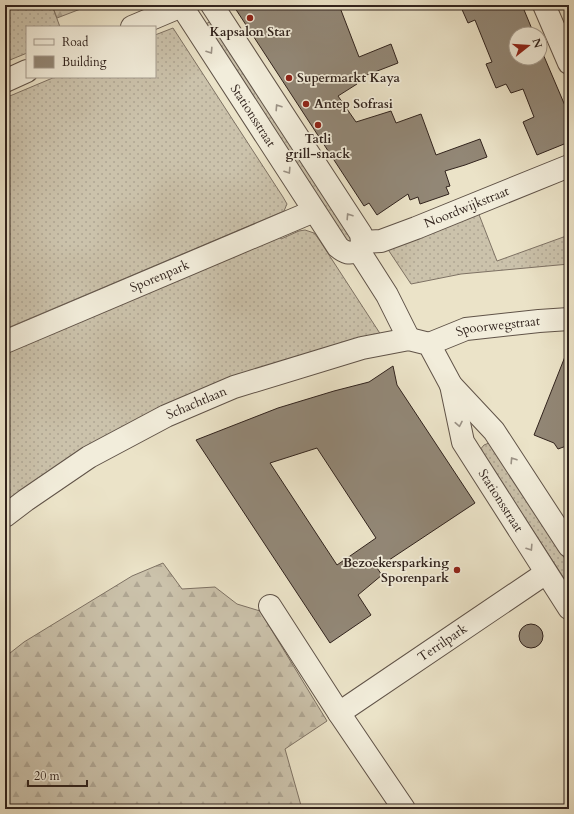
<svg xmlns="http://www.w3.org/2000/svg" width="574" height="814" font-family="Cardo,serif">
<defs>
<pattern id="grass-dots" width="8" height="8" patternUnits="userSpaceOnUse"><rect width="8" height="8" fill="#cbc2ab"/><path d="M2 2h.1M6 6h.1" fill="none" stroke="#afa693" stroke-width="1.8" stroke-linecap="round"/></pattern>
<pattern id="forest-firs" width="22" height="20" patternUnits="userSpaceOnUse"><rect width="22" height="20" fill="#cbc2ab"/><path d="M5 1l3.5 6h-7zM16 11l3.5 6h-7z" fill="#afa693"/></pattern>
</defs>
<rect width="100%" height="100%" fill="#ebe3c8"/>
<filter id="stains"><feTurbulence type="fractalNoise" baseFrequency=".005" numOctaves="4"/><feColorMatrix values="0 0 0 0 .2 0 0 0 0 .09 0 0 0 0 .02 0 0 0 .5 -.17"/></filter>
<radialGradient id="worn" r=".72"><stop offset=".6" stop-color="#630" stop-opacity="0"/><stop offset="1" stop-color="#630" stop-opacity=".3"/></radialGradient>
<!-- grass -->
<g fill="url(#grass-dots)" stroke="#7e7264">
<path d="M5,5H52L60,27H27V53L5,62Z"/>
<path d="M211,21L219,25L218,34L345,229L355,237L348,245L204,25Z"/>
<path d="M173,28L283,197L287,204L284,211L5,329V98L55,77H155V35Z"/>
<path d="M478,212L497,261L569,235V264L461,274L411,284L387,248Z"/>
<path d="M305,230L314,233L318,238L381,335L157,410L62,462L5,503V351L279,235L281,239L299,231Z"/>
<path d="M489,443L569,565V586L490,464L479,451L484,445Z"/>
</g>
<!-- forest -->
<g fill="url(#forest-firs)" stroke="#7e7264">
<path d="M52,5H91L57,18Z"/>
<path d="M163,563L182,589L215,587L237,604L260,611L327,721L285,749L302,809H5V657L24,642L132,576Z"/>
</g>
<!-- building -->
<g fill="#928776" stroke="#31231d" fill-rule="evenodd">
<path d="M233,5H339L359,57L391,44L398,63L354,80L357,84L338,96L356,122L391,111L396,123L421,114L436,155L480,139L487,157L465,165L445,171L450,186L446,187L449,194L420,204L418,197L410,200L408,194L377,215L369,203L364,206Z"/>
<path d="M460,5H522L534,34H516V58H540V47L569,115V142L537,155L523,122L534,117L523,89L511,93L506,84L496,88L486,64L492,62L475,20L468,23Z"/>
<path d="M568,349L569,445L558,449L554,443L534,435Z"/>
<path d="M393,366L397,385L475,503L377,568L382,575L358,595L371,615L330,643L196,440L278,408L334,391L369,382ZM317,448L376,538L337,565L270,463Z"/>
<circle cx="531" cy="636" r="12"/>
</g>
<g fill="none" stroke-linecap="round" stroke-linejoin="round">
<!-- minor casing -->
<g stroke="#605348" stroke-width="24">
<g id="minor">
<path id="s1" d="M181,5L338,247C345,253 349,254 359,251L362,242L361,234L212,5"/>
<path d="M544,5L569,63"/>
<path d="M132,27L184,5"/>
<path d="M5,81L27,71"/>
<path id="s2" d="M362,242L381,241L416,228L569,166"/>
<path d="M359,251L387,295L409,339"/>
<path id="s3" d="M5,342L314,211"/>
<path id="s4" d="M429,344L466,329L539,321L569,319"/>
<path id="s5" d="M451,385L463,442L569,608"/>
<path id="s6" d="M5,516L26,500L89,457L166,416L234,387L362,348L409,339L429,344L451,385L494,431L569,546"/>
<path d="M270,606L339,713L404,809"/>
<path id="s7" d="M339,713L546,573"/>
</g>
</g>
<!-- minor -->
<use href="#minor" stroke="#f2eddb" stroke-width="22"/>
</g>
<!-- one-way arrows -->
<defs><path id="oneway-chevron" d="M-2-3.5L2.5 0L-2 3.5" fill="none" stroke-width="1.6" stroke-linecap="round" stroke-linejoin="round"/></defs>
<g stroke="#9b9286">
<use href="#oneway-chevron" transform="translate(210 51) rotate(57)"/>
<use href="#oneway-chevron" transform="translate(278 107) rotate(-123)"/>
<use href="#oneway-chevron" transform="translate(288 171) rotate(57)"/>
<use href="#oneway-chevron" transform="translate(349 216) rotate(-123)"/>
<use href="#oneway-chevron" transform="translate(459 424) rotate(79)"/>
<use href="#oneway-chevron" transform="translate(513 460) rotate(-123)"/>
<use href="#oneway-chevron" transform="translate(530 548) rotate(57)"/>
</g>
<!-- markers -->
<g fill="#8f2418" stroke="#f2eddb" stroke-width="1.5">
<circle cx="250" cy="18" r="4"/>
<circle cx="289" cy="78" r="4"/>
<circle cx="306" cy="104" r="4"/>
<circle cx="318" cy="125" r="4"/>
<circle cx="457" cy="570" r="4"/>
</g>
<g text-anchor="middle" dominant-baseline="central" stroke-width="3.5" stroke-linejoin="round" paint-order="stroke">
<!-- poi labels -->
<g font-size="13" font-weight="bold" fill="#31231d" stroke="#f2eddb">
<text x="250" y="32">Kapsalon Star</text>
<text x="297" y="78" text-anchor="start">Supermarkt Kaya</text>
<text x="314" y="104" text-anchor="start">Antep Sofrasi</text>
<text x="318" y="139">Tatli<tspan x="318" dy="15">grill-snack</tspan></text>
<text x="449" y="563" text-anchor="end">Bezoekersparking<tspan x="449" dy="15">Sporenpark</tspan></text>
</g>
<!-- street labels -->
<g font-size="13" fill="#31231d" stroke="#f2eddb">
<text stroke="none"><textPath href="#s1" startOffset="132">Stationsstraat</textPath></text>
<text stroke="none"><textPath href="#s2" startOffset="111">Noordwijkstraat</textPath></text>
<text stroke="none"><textPath href="#s3" startOffset="168">Sporenpark</textPath></text>
<text stroke="none"><textPath href="#s4" startOffset="72">Spoorwegstraat</textPath></text>
<text stroke="none"><textPath href="#s6" startOffset="223">Schachtlaan</textPath></text>
<text stroke="none"><textPath href="#s5" startOffset="128">Stationsstraat</textPath></text>
<text stroke="none"><textPath href="#s7" startOffset="125">Terrilpark</textPath></text>
</g>
</g>
<!-- margin -->
<rect width="574" height="814" fill="none" stroke="#ebe3c8" stroke-width="20"/>
<rect x="6" y="6" width="562" height="802" fill="none" stroke="#31231d" stroke-width="2"/>
<rect x="10" y="10" width="554" height="794" fill="none" stroke="#31231d"/>
<!-- legend -->
<rect x="26" y="26" width="130" height="52" fill="#f2eddb" stroke="#a59c8f"/>
<rect x="34" y="39" width="20" height="6" fill="#f2eddb" stroke="#a59c8f"/>
<text x="62" y="46" font-size="12" fill="#31231d">Road</text>
<rect x="34" y="56" width="20" height="12" fill="#928776" stroke="#a59c8f"/>
<text x="62" y="66" font-size="12" fill="#31231d">Building</text>
<!-- north arrow -->
<g transform="translate(528 46) rotate(73)"><circle r="19" fill="#f2eddb" stroke="#a59c8f"/>
<path d="M0-3L7 15L0 10L-7 15Z" fill="#8f2418"/>
<text y="-6" font-size="11" font-weight="bold" text-anchor="middle" fill="#31231d">N</text>
</g>
<!-- scale -->
<path d="M28 780v6h59v-6" fill="none" stroke="#31231d" stroke-width="2"/>
<text x="34" y="780" font-size="12" fill="#31231d" stroke="#f2eddb" stroke-width="3" paint-order="stroke">20 m</text>
<rect width="100%" height="100%" filter="url(#stains)"/>
<rect width="100%" height="100%" fill="url(#worn)"/>
</svg>
